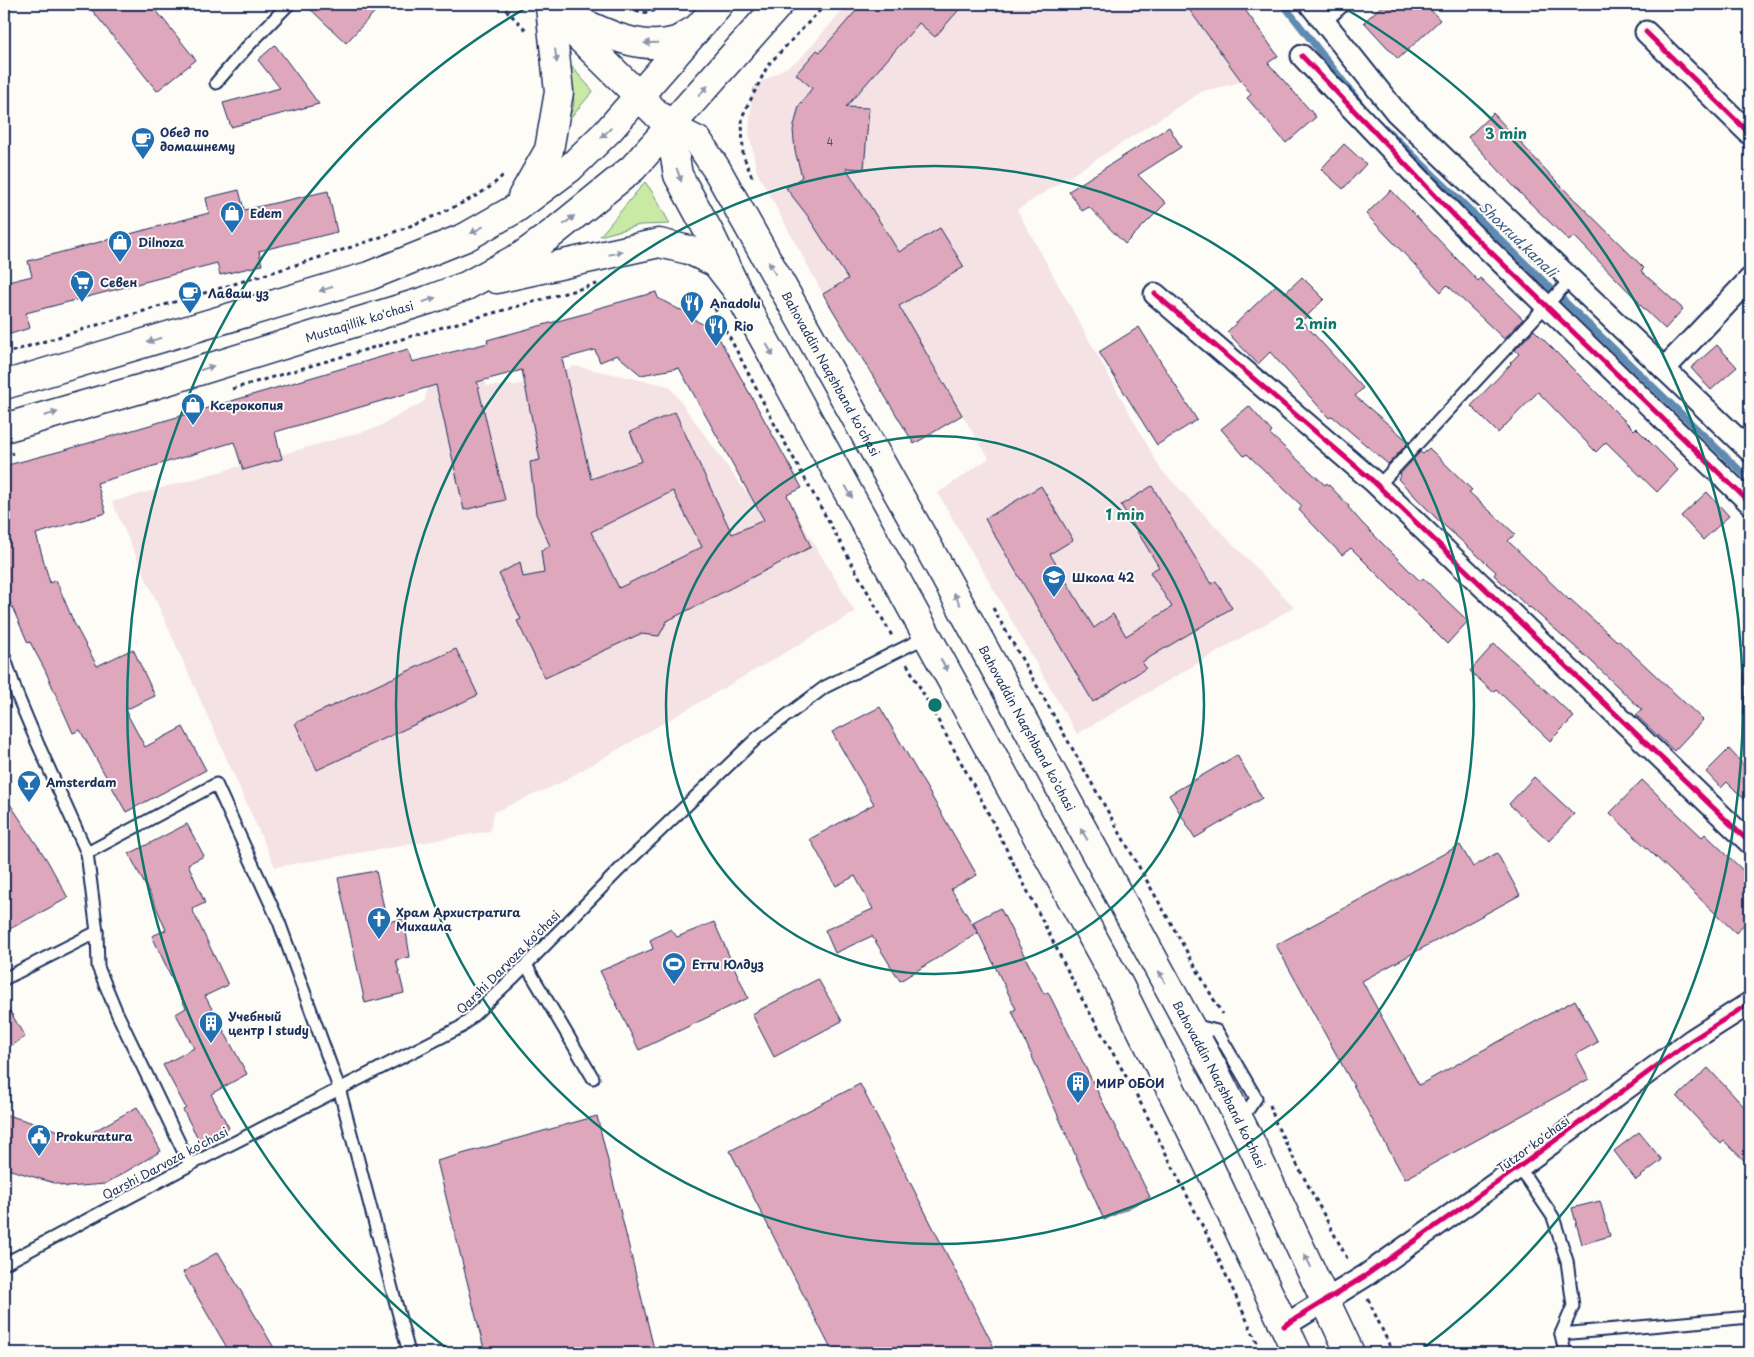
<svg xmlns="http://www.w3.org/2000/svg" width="1754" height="1357" font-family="'Playpen Sans',sans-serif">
<rect width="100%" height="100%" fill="#fdfcf7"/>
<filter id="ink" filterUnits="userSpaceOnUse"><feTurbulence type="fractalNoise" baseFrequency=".02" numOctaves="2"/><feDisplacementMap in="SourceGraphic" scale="10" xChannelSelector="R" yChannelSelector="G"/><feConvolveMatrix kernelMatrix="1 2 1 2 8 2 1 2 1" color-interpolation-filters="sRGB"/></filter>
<g filter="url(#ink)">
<!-- built -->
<g fill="#f4e2e5">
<path d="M848,4H1241L1278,56L1242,82L1203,91L1017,210L1161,470L1294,607L1077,734L938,493L989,458L962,415L899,306L963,266L940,228L850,281L848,279L823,294L757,172L749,132L753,87L799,60Z"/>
<path d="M468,348L487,386L517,385L575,366L669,386L759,510L792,507L855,612L560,783L494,812L490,831L275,867L112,502L376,428L425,401L430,358Z"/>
</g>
<!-- grass -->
<g fill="#c8eaa4" stroke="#728c81">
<path d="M571,66L593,91L568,121L574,104Z"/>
<path d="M645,182L653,193L670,224L640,225L600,236Z"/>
</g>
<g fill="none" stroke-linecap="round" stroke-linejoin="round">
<!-- stream -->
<g stroke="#5e8ab2" stroke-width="7">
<path d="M1283,4L1360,103"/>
<path d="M1385,128L1750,480"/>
</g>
</g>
<!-- building -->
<g fill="#dea7bb" stroke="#1b2f5e" fill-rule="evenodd">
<path d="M87,4H151L196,60L157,91Z"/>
<path d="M305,4H382L346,43Z"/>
<path d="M862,4H964L935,37L919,23L846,107L869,108L864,169L846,168L899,252L940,228L964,267L899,306L962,415L914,444L823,294L848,279L807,215L786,188L802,177L795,151L793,130L799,106L812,88L796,74L817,50L820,52Z"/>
<path d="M1185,4H1241L1278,56L1268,63L1316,117L1286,143L1247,98L1251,94Z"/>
<path d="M1384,4H1425L1440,20L1398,59L1364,22Z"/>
<path d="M275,45L319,104L231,127L223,103L280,88L258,60Z"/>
<path d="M1493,113L1557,182L1644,268L1641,271L1683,309L1665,329L1638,303L1639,302L1574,236L1569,241L1520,193L1468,137Z"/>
<path d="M1169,127L1181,147L1138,175L1166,203L1125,244L1089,207L1082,211L1069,191Z"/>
<path d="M1344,144L1366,164L1343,189L1321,169Z"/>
<path d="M239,190L244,210L328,191L337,232L259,251L262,265L220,275L217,263L26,313L30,328L4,336V283L32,276L28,261L209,213L206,198Z"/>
<path d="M1391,190L1478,281L1480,278L1523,319L1504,339L1447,285L1441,292L1366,214Z"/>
<path d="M1302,277L1324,299L1302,321L1363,388L1355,396L1409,442L1388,464L1332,416L1329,418L1270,352L1258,364L1227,332L1276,285L1285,293Z"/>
<path d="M656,292L658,298L678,309L692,313L695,320L715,331L802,488L787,495L811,547L667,621L659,636L640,634L545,678L517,621L521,619L499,574L520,562L523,577L544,573L541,551L550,546L536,514L530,462L540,460L522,370L477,382L505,500L464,510L436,385L275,432L282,459L243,470L234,442L97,483L106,513L36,534L50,583L56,580L74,623L97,666L133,649L155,696L125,710L145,747L183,727L206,770L126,812L80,730L73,733L45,670L30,642L28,643L9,600L4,577V466L65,450L408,349L412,362L488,343L487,340L591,312L595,309ZM595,350L600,362L617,355L641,375L679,368L764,520L732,534L675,412L630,432L642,461L591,479L562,359ZM673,491L702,547L619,588L591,532Z"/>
<path d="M1139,327L1197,420L1157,445L1099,352Z"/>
<path d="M1534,330L1634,430L1636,428L1678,470L1657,492L1606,442L1596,452L1538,392L1498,433L1471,406L1511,364L1510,363L1519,354L1515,350Z"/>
<path d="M1717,345L1737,367L1711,390L1691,368Z"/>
<path d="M1249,406L1272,432L1270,434L1325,485L1327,483L1349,506L1348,507L1362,523L1420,581L1423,578L1468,621L1447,644L1351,548L1342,555L1299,510L1302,506L1247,454L1244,456L1221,429Z"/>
<path d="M1429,448L1472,490L1469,492L1515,534L1508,541L1569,600L1570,599L1617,641L1618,640L1703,720L1674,751L1636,715L1642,710L1590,660L1530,607L1529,608L1494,575L1496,572L1436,518L1398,479L1401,475L1400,474L1420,452L1423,454Z"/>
<path d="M1041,486L1073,540L1050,554L1094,628L1113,614L1126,636L1172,607L1150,572L1159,567L1121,505L1152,486L1211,584L1216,581L1232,608L1142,662L1146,668L1093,702L985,519Z"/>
<path d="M1707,492L1729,516L1703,540L1681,516Z"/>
<path d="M1494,644L1524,670L1574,717L1550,741L1496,689L1493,692L1470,671Z"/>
<path d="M456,649L478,695L317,770L295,723Z"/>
<path d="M880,707L977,875L951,889L978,933L900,981L872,936L835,953L825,930L873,909L855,876L836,886L810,839L874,804L832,732Z"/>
<path d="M1729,749L1750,772V805L1727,782L1721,788L1706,772Z"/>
<path d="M1237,755L1262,798L1195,838L1169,795Z"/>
<path d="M1534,777L1574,814L1549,841L1509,804Z"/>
<path d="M1642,780L1702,837L1705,834L1750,877V918L1736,933L1610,813Z"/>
<path d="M4,795L47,860L68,898L4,932Z"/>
<path d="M187,824L204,856L188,864L205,903L192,909L228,985L205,996L247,1074L211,1094L229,1128L200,1142L183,1110L186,1108L163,1065L194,1048L176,1014L186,1008L152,936L166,930L153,900L129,854Z"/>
<path d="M1460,845L1473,867L1497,853L1520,895L1362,981L1419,1085L1575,1000L1598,1042L1576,1054L1589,1079L1405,1179L1276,945Z"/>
<path d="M376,871L387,922L404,919L410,957L396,960L404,993L365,1003L338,878Z"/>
<path d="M1000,908L1044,994L1048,992L1150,1197L1104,1220L1012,1011L1016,1009L973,922Z"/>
<path d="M714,922L748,998L639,1050L600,971L653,949L650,940L671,929L677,937Z"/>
<path d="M818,979L842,1021L774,1057L752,1014Z"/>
<path d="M4,1001L25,1037L4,1050Z"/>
<path d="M1708,1068L1750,1113V1166L1724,1141L1721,1144L1677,1097Z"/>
<path d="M860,1084L997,1353H833L730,1151Z"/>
<path d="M137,1107L161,1151L105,1184L68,1187L4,1168V1114L82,1138Z"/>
<path d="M597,1116L655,1353H485L437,1161Z"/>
<path d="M1639,1132L1662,1160L1636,1180L1614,1151Z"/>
<path d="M1600,1201L1610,1236L1582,1244L1572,1208Z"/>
<path d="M218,1252L277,1353H230L183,1272Z"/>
</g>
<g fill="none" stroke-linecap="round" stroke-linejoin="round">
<!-- service casing -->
<g stroke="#1b2f5e" stroke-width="15">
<g id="service">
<path d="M1325,22L1345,4"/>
<path d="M216,83L247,47L289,4"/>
<path d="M1378,486L1570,280"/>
<path d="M4,656L18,697L37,742L87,853L97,932L98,967L117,1013L190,1165"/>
<path d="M87,853L216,784L279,922L339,1088L409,1353"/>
<path d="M526,965L593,1078"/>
<path d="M4,979L97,932"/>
<path d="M1193,1025L1217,1031L1256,1098L1241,1120"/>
<path d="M1519,1167L1553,1217L1567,1261L1573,1306L1561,1334L1750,1317"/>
<path d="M4,1264L190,1165L461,1027L515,976L619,870L758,737L825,687L928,636"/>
<path d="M1561,1334L1565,1353"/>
</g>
</g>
<!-- minor casing -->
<g stroke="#1b2f5e" stroke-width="25">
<g id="minor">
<path d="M1310,4L1396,112L1750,451"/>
<path d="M1646,32L1750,134"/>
<path d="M1302,56L1469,231L1750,503"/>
<path d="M1155,294L1373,481L1750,843"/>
<path d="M1664,369L1750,279"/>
<path d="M1284,1326L1365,1276L1519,1167L1692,1040L1750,1003"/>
</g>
</g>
<!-- secondary casing -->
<g stroke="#1b2f5e" stroke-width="31">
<g id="secondary">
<path id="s1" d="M553,11L670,127L698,141L717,170L945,577L1215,1072L1249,1139L1350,1353"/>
<path d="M670,127L678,175L711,236L737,290L1119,985L1207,1162L1297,1353"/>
</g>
</g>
<!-- primary casing -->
<g stroke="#1b2f5e" stroke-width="31">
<g id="primary">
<path d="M550,7C587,24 635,54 676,41C682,39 688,34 693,31"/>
<path d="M522,197L549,150L559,92L550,7"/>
<path d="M496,279L659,243L689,250L716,263L737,290"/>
<path d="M4,385L369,276L466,237L515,209L570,168L609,130L719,4"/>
<path id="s2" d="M4,428L147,387L428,300L466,286L523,255L553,233L633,168L779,4"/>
</g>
</g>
<!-- path -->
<g stroke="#1b2f5e" stroke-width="3" stroke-dasharray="4 4" stroke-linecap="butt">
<path d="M500,4L528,32"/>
<path d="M621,4C640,13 648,17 666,4"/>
<path d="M752,177L743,155L742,117L768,65L826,4"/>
<path d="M711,301L774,423L892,636"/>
<path d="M4,354C104,322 204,294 305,262C355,246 406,230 454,207C472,198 490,190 504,174"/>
<path d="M232,389L436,329L601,283"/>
<path d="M4,456L13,453"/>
<path d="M993,608L1222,1014"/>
<path d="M907,664L979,795L1082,999L1135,1092L1213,1247L1262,1353"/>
<path d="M1270,1105L1276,1124L1294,1159L1348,1260"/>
<path d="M1368,1299L1393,1353"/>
</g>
<!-- service -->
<use href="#service" stroke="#fdfcf7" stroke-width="11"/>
<!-- minor -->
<use href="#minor" stroke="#fdfcf7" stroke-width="21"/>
<!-- secondary -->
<use href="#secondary" stroke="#fdfcf7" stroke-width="28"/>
<!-- primary -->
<use href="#primary" stroke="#fdfcf7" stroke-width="28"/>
<!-- cycleway casing -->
<g stroke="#fdfcf7" stroke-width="8">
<g id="cycleway">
<path d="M1646,32L1750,134"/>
<path d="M1302,56L1469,231L1750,503"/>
<path d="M1155,294L1373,481L1750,843"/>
<path d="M1284,1326L1365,1276L1519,1167L1692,1040L1750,1003"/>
</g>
</g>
<!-- cycleway -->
<use href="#cycleway" stroke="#d6006c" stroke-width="5"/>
</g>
<!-- one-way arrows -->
<defs><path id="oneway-solid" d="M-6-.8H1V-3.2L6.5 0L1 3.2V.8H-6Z" transform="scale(1.25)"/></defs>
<g fill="#8c96aa">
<use href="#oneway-solid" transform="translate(651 43) rotate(179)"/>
<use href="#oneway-solid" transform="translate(556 56) rotate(83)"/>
<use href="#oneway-solid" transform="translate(703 91) rotate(-48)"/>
<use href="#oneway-solid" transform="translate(606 133) rotate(135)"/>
<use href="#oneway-solid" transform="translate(679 175) rotate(70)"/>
<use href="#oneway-solid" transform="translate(569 220) rotate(-39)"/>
<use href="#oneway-solid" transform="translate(477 230) rotate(151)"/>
<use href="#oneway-solid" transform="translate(616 253) rotate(-13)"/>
<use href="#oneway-solid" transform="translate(772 268) rotate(-118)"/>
<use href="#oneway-solid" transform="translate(326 289) rotate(163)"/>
<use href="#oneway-solid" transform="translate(429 300) rotate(-19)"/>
<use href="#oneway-solid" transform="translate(154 340) rotate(163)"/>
<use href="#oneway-solid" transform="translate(770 350) rotate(61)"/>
<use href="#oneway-solid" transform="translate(207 368) rotate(-17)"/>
<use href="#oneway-solid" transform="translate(51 414) rotate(-16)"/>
<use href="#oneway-solid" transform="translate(849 492) rotate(61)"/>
<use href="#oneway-solid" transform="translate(957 599) rotate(-118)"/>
<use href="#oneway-solid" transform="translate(944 665) rotate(61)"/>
<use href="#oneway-solid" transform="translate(1084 834) rotate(-119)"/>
<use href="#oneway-solid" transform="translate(1162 977) rotate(-119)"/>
<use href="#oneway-solid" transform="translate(1308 1261) rotate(-116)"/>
</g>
</g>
<!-- distance rings -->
<g fill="none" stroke="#0f766e" stroke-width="2.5">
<circle cx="935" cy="705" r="269"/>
<circle cx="935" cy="705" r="539"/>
<path d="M449 1350A808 808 0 0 1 531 5M1339 5A808 808 0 0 1 1421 1350"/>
</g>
<!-- icons -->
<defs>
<g id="cafe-pin" transform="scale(1.25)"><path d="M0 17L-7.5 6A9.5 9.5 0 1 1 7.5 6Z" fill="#1f6fb2" stroke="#fdfcf7"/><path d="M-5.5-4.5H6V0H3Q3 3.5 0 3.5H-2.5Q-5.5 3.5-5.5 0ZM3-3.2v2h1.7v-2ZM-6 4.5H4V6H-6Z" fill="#fff"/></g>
<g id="shop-pin" transform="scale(1.25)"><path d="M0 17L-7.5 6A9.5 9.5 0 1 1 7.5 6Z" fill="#1f6fb2" stroke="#fdfcf7"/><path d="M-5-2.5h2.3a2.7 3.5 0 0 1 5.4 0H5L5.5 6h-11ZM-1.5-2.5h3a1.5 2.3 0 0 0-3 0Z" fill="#fff"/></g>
<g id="supermarket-pin" transform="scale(1.25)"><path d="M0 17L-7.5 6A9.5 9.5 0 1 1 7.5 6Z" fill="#1f6fb2" stroke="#fdfcf7"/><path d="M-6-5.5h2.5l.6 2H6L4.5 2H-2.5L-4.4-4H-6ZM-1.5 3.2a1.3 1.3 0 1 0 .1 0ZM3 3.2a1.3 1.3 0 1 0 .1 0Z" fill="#fff"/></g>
<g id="restaurant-pin" transform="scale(1.25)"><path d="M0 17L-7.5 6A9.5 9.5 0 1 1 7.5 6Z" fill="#1f6fb2" stroke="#fdfcf7"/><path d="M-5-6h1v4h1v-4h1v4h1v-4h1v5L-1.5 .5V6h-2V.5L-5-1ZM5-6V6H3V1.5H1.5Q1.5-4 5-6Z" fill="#fff"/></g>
<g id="school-pin" transform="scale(1.25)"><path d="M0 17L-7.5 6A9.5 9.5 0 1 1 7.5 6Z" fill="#1f6fb2" stroke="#fdfcf7"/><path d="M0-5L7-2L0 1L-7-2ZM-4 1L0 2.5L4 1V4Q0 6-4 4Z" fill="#fff"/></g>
<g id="bar-pin" transform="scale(1.25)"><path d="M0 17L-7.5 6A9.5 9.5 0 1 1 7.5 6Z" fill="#1f6fb2" stroke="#fdfcf7"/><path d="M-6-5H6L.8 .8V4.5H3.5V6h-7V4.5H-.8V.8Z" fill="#fff"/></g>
<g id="church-pin" transform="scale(1.25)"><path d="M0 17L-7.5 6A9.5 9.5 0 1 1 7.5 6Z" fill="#1f6fb2" stroke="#fdfcf7"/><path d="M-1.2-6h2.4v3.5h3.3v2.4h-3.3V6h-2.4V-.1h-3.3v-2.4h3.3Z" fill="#fff"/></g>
<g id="stadium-pin" transform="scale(1.25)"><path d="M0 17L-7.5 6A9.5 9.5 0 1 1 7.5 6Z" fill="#1f6fb2" stroke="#fdfcf7"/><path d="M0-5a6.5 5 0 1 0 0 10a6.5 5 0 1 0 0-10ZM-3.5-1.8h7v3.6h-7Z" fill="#fff"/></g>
<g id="building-pin" transform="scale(1.25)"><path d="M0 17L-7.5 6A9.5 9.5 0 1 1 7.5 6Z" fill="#1f6fb2" stroke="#fdfcf7"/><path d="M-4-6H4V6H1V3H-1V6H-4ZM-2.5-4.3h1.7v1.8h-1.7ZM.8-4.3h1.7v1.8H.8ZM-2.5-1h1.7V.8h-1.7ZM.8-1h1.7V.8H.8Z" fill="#fff"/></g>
<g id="civic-pin" transform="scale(1.25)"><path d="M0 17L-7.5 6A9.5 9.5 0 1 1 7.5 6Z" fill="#1f6fb2" stroke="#fdfcf7"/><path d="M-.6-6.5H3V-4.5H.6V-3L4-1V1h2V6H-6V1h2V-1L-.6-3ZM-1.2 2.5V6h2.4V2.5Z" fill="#fff"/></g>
</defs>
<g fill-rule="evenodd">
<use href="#cafe-pin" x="143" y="139"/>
<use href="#shop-pin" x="232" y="213"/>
<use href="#shop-pin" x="120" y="242"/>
<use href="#supermarket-pin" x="82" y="282"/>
<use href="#cafe-pin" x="190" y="293"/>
<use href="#restaurant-pin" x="692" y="303"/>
<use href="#restaurant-pin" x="716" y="326"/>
<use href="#shop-pin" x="193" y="405"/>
<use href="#school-pin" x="1054" y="577"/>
<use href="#bar-pin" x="29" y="782"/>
<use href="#church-pin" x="379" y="919"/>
<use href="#stadium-pin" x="674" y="964"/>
<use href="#building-pin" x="211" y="1023"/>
<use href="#building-pin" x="1078" y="1083"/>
<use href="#civic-pin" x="39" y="1136"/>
</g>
<g text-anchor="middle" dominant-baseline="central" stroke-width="4" stroke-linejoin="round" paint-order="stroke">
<!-- number labels -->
<g font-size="10" fill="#4c4d75">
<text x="830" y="141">4</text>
</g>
<!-- poi labels -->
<g font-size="12" font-weight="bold" fill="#1b2f5e" stroke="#fdfcf7" text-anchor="start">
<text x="160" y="132">Обед по<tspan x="160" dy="14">домашнему</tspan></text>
<text x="250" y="213">Edem</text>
<text x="138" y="242">Dilnoza</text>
<text x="100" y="282">Севен</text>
<text x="208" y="293">Лаваш уз</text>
<text x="710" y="303">Anadolu</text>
<text x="734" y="326">Rio</text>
<text x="210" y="405">Ксерокопия</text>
<text x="1072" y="577">Школа 42</text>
<text x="46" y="782">Amsterdam</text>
<text x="396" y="912">Храм Архистратига<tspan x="396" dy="14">Михаила</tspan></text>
<text x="692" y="964">Етти Юлдуз</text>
<text x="228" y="1016">Учебный<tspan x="228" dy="14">центр I study</tspan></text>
<text x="1096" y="1083">МИР ОБОИ</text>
<text x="56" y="1136">Prokuratura</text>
</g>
<!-- street labels -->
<g font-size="12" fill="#1b2f5e" stroke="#fdfcf7">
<text stroke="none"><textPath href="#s2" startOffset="371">Mustaqillik ko'chasi</textPath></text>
<text stroke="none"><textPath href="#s1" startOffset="464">Bahovaddin Naqshband ko'chasi</textPath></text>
<text stroke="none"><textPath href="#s1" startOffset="869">Bahovaddin Naqshband ko'chasi</textPath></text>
<text transform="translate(508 962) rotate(-45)">Qarshi Darvoza ko'chasi</text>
<text stroke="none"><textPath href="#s1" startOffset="1274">Bahovaddin Naqshband ko'chasi</textPath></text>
<text transform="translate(1533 1144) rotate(-36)">Tutzor ko'chasi</text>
<text transform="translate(165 1163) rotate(-28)">Qarshi Darvoza ko'chasi</text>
</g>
<!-- water labels -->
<g font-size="14" font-style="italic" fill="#3c5d88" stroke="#fdfcf7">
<text transform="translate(1518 239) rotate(44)">Shoxrud kanali</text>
</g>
</g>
<circle cx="935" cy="705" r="8" fill="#0f766e" stroke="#fdfcf7" stroke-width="2.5"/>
<g font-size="15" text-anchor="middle" font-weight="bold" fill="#0f766e" stroke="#fdfcf7" stroke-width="4" stroke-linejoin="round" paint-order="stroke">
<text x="1506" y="139">3 min</text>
<text x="1316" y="329">2 min</text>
<text x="1125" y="520">1 min</text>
</g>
<!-- margin -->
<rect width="1754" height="1357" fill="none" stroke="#fdfcf7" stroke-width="20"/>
<rect x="10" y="10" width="1734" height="1337" fill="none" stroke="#1b2f5e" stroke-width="2" filter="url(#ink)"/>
</svg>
